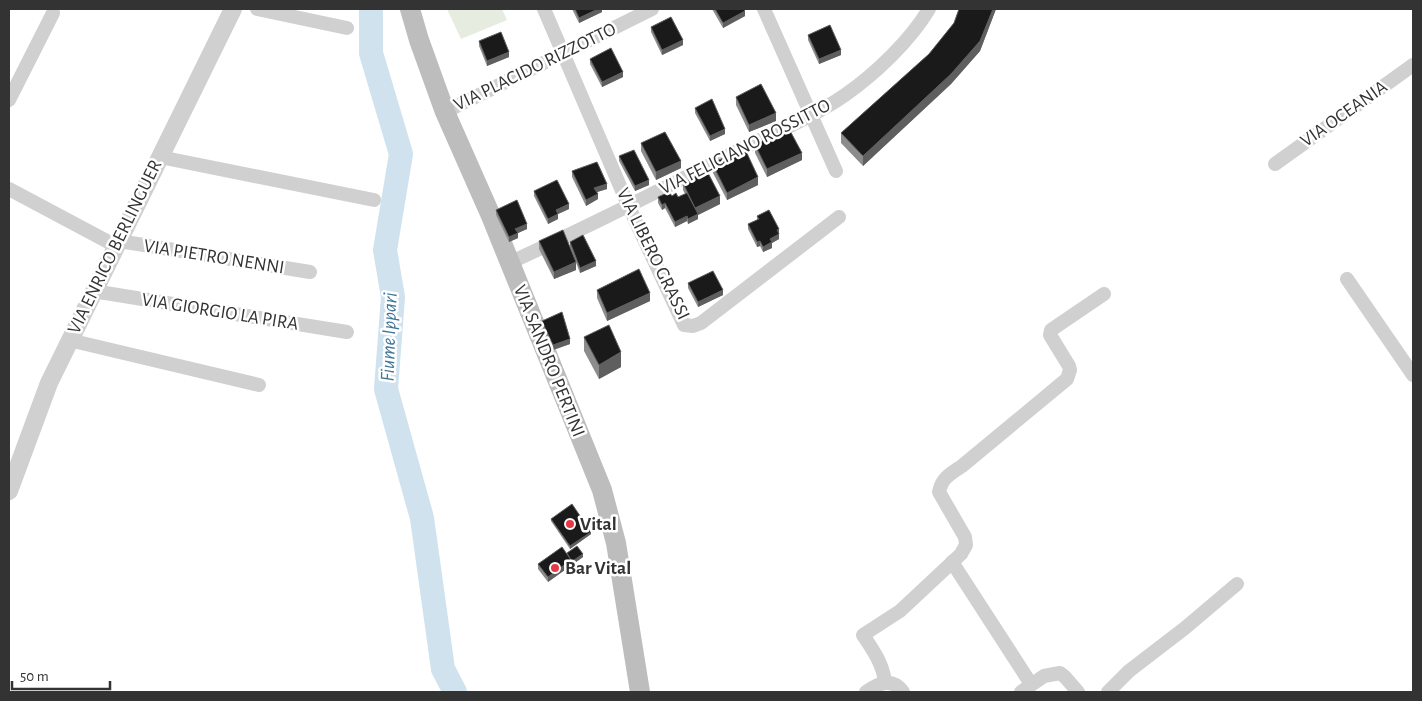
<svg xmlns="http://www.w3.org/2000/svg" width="1422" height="701" font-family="'Alegreya Sans',sans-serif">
<rect width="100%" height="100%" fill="#fff"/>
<!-- green -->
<path fill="#e6ecdf" d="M447,9H502L507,20L461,39Z"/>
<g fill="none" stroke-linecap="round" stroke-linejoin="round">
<!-- river -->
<path stroke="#cfe2ee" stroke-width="24" d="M371,9V53L401,154L385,250L393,297L386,389L422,518L443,669L455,692"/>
<!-- minor -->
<g stroke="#d0d0d0" stroke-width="14">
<path d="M257,9L347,28"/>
<path d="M544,9L629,207L684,325L693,326L701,323L839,217"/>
<path d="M764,9L836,171"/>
<path d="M9,100L53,13"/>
<path d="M445,112L652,9"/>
<path d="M160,157L374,200"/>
<path d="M1275,164L1413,65"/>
<path d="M9,189L116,246"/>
<path d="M119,241L310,272"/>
<path d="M509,263C583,229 655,193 727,156C766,136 809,120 845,95C875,74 910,41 929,9"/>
<path d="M1347,279L1413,375"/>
<path d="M93,291L347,332"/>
<path d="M69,340L259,385"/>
<path d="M952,562L1031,684"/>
<path d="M885,682C883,664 873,650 863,635L900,611L961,554L966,545L965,537L939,492C942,478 950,474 962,466L1067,379L1070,370L1069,366L1050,335L1051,330L1104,294"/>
<path d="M866,692C879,683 892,677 903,692"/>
<path d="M1021,692L1044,676L1060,673L1065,677L1078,692"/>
<path d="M1108,692L1129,671L1185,628L1237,584"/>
</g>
<!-- tertiary -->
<path stroke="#d0d0d0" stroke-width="18" d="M9,491L49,383L233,9"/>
<!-- secondary -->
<path stroke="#bdbdbd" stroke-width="20" d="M410,9L419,40L445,112L491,216L602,490L616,543L640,692"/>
</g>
<!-- wall -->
<g fill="#8c8c8c">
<path d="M572,9H602V12L579,23Z"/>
<path d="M712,9H743L745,16L723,28Z"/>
<path d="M959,9H996L980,51L951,84L863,166L841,143V133L929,54L954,23Z"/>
<path d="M651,27L683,45L662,55L651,32Z"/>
<path d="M808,35L841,55L819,64L808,40Z"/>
<path d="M479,41L509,57L487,66L479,46Z"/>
<path d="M590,59L623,77L602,87L590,64Z"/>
<path d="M736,97L776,121L749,132L736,105Z"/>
<path d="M695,108L725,134L710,141L695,113Z"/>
<path d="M641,143L681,168L656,180L641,151Z"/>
<path d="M755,145L802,160L767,177L755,153Z"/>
<path d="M619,156L649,185L635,191L619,161Z"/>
<path d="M712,163L758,185L727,200L712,171Z"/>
<path d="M572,171L607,189L597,192L598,199L586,206L572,177Z"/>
<path d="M683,183L720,204L698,215V219L688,224L687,221L675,227L665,208L662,210L658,203V197L672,196L678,197L685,194L683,190Z"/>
<path d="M534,191L569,209L558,214V219L548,224L534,196Z"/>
<path d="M496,210L527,229L518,233V238L509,242L496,215Z"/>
<path d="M757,216L779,229V239L772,243V248L763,252L760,246L757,247L748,229V224L757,220Z"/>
<path d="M539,241L576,270L554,279L539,249Z"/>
<path d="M570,242L596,266L580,273L570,247Z"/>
<path d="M688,283L723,295L698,307L688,288Z"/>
<path d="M597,290L650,301L607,321L597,298Z"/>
<path d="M542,321L570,344L553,350L542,326Z"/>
<path d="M584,337L621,367L599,379L584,351Z"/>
<path d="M551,519L591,534L570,549L551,521Z"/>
<path d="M567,553L583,557L548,582L538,569V564Z"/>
</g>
<!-- shaded-wall -->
<g fill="#5f5f5f">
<path d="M598,9H602V12L579,23V18Z"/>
<path d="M993,9H996L980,51L951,84L863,166V156Z"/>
<path d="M745,11V16L723,28V23Z"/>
<path d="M683,40V45L662,55V50Z"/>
<path d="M841,50V55L819,64V59Z"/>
<path d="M509,52V57L487,66V61Z"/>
<path d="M623,72V77L602,87V82Z"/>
<path d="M776,113V121L749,132V125Z"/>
<path d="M725,129V134L710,141V136Z"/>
<path d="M802,153V160L767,177V169Z"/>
<path d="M681,161V168L656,180V172Z"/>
<path d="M758,177V185L727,200V193Z"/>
<path d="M649,180V185L635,191V186Z"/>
<path d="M607,184V189L594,193V188Z"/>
<path d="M598,194V199L586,206V200Z"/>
<path d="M720,196V204L698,215V219L688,224V219L695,208Z"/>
<path d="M665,203V208L662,210V205Z"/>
<path d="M569,204V209L558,214V219L548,224V219L556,210Z"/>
<path d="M687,216V221L675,227V222Z"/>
<path d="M527,224V229L518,233V238L509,242V237L515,229Z"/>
<path d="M779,229V239L772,243V248L763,252V247L777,230Z"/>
<path d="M760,241V246L757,247V242Z"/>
<path d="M596,261V266L580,273V268Z"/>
<path d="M576,262V270L554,279V272Z"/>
<path d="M723,290V295L698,307V302Z"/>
<path d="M650,293V301L607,321V313Z"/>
<path d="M570,339V344L553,350V345Z"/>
<path d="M621,352V367L599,379V365Z"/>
<path d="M591,532V534L570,549V546Z"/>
<path d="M583,554V557L548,582V577L571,560Z"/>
</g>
<!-- building -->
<g fill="#1a1a1a" stroke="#5f5f5f">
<path d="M575,9H598L579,18Z"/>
<path d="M715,9H743L745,11L723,23Z"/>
<path d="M959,9H993L980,41L951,74L863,156L841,133L929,54L954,23Z"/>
<path d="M671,17L683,40L662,50L651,27Z"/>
<path d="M830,25L841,50L819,59L808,35Z"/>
<path d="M501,32L509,52L487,61L479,41Z"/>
<path d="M611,48L623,72L602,82L590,59Z"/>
<path d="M761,84L776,113L749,125L736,97Z"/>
<path d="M712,99L725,129L710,136L695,108Z"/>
<path d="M788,127L802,153L767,169L755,145Z"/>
<path d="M665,132L681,161L656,172L641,143Z"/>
<path d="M745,149L758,177L727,193L712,163Z"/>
<path d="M634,150L649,180L635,186L619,156Z"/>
<path d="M597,162L607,184L594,188L598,194L586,200L572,171Z"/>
<path d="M707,171L720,196L695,208L683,183Z"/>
<path d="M557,180L569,204L556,210L558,214L548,219L534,191Z"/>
<path d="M669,192L672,196L676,193L678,197L687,193L698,214L688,219L687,216L675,222L665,203L662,205L658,197Z"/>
<path d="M517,200L527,224L515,229L518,233L509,237L496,210Z"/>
<path d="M769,210L779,229L777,230L779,234L770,239L772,242L763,247L760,241L757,242L748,224L759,219L757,216Z"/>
<path d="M563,230L576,262L554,272L539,241Z"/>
<path d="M583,235L596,261L580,268L570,242Z"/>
<path d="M639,269L650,293L607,313L597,290Z"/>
<path d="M713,271L723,290L698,302L688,283Z"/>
<path d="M562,312L570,339L553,345L542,321Z"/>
<path d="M609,325L621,352L599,365L584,337Z"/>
<path d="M572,504L591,532L570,546L551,519Z"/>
<path d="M577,546L583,554L571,562V560L567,553Z"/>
<path d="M562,547L571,560L548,577L538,564Z"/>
</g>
<!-- markers -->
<g fill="#e63946" stroke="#fff" stroke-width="2">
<circle cx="570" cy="524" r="5"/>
<circle cx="555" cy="568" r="5"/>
</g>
<g text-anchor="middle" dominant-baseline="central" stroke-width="5" stroke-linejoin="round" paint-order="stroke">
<!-- street labels -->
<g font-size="19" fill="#333" stroke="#fff">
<text transform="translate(535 67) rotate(-26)">VIA PLACIDO RIZZOTTO</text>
<text transform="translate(1344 114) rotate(-35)">VIA OCEANIA</text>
<text transform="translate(745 147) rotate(-27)">VIA FELICIANO ROSSITTO</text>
<text transform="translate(115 247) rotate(-64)">VIA ENRICO BERLINGUER</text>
<text transform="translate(653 254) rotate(64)">VIA LIBERO GRASSI</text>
<text transform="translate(214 257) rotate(9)">VIA PIETRO NENNI</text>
<text transform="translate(220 312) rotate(9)">VIA GIORGIO LA PIRA</text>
<text transform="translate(549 361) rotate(68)">VIA SANDRO PERTINI</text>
</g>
<!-- poi labels -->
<g font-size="19" font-weight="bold" fill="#333" stroke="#fff" text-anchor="start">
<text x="580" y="524">Vital</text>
<text x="565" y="568">Bar Vital</text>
</g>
<!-- water labels -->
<g font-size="20" font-style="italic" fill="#3f7597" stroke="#fff">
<text transform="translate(389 337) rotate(-88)">Fiume Ippari</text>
</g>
</g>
<!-- border -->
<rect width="1422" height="701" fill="none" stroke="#333333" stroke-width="20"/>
<!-- scale -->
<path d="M12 681v8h98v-8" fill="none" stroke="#333333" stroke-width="2.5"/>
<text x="20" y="681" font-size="15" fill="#333333" stroke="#ffffff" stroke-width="4" paint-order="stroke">50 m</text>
</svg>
